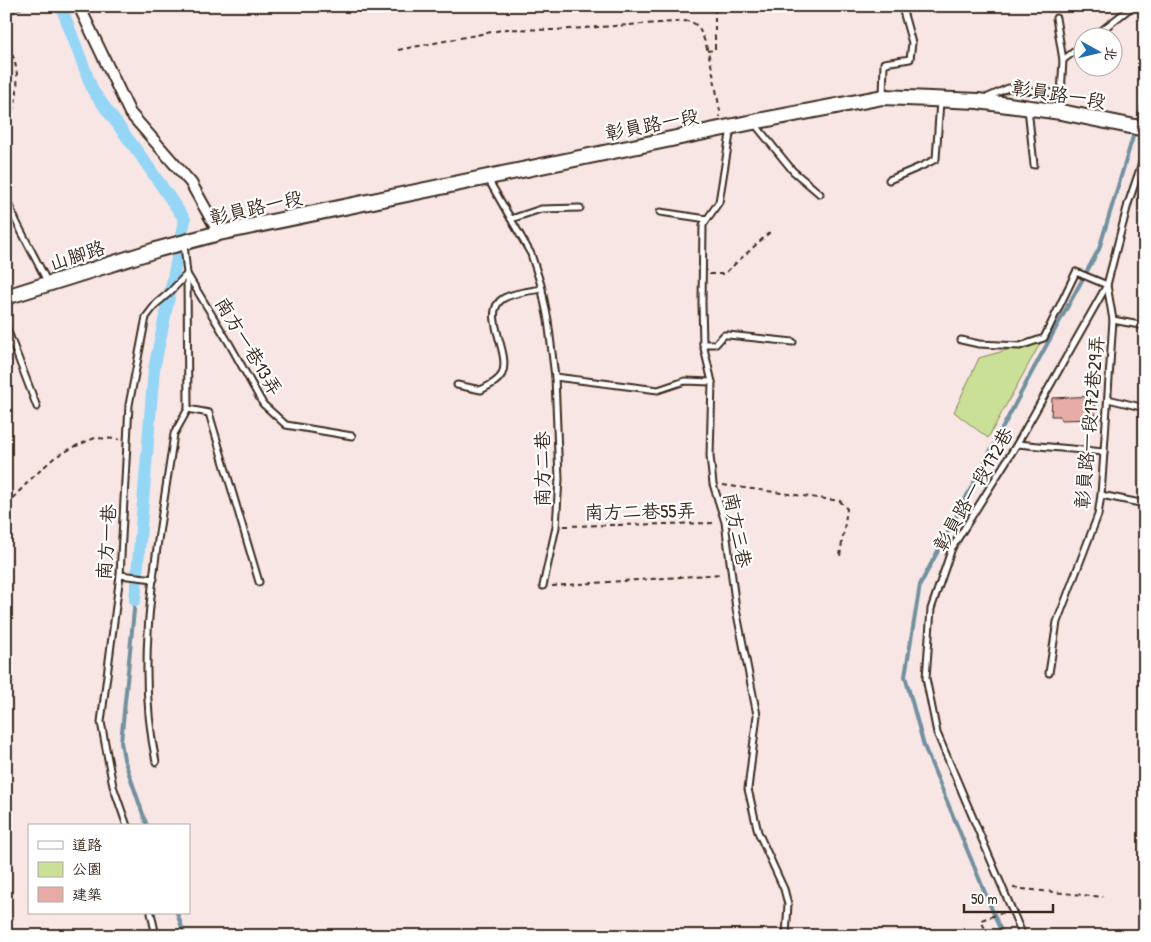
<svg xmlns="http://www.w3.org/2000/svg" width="1151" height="942" font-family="'Patrick Hand','LXGW WenKai TC',sans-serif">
<rect width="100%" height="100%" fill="#f8e6e4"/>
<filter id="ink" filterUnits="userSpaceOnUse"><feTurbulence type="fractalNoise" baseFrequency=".02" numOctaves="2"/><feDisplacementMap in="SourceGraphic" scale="10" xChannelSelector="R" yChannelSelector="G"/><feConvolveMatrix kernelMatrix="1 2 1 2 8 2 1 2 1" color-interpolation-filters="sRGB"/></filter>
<g filter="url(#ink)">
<!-- green -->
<path fill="#cae096" stroke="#82855a" d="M1042,340L988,438L954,412L979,358Z"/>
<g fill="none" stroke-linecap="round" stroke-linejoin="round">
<!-- stream -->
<g stroke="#7091a0" stroke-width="4">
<path d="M1137,123L1145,97"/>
<path d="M135,600L121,742L124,759L147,826"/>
<path d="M177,913L185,936"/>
<path d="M1003,936L924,746L905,676L920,585L1033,370L1099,249L1135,130"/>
</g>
<!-- canal -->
<path stroke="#94d6f6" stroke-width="12" d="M61,6L93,91L143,159L185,220L154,369L135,600"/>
</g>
<!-- building -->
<path fill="#e7aca6" stroke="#3b2a1e" d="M1095,396L1096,419L1061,420L1060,416H1051L1052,398Z"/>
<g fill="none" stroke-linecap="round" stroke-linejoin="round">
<!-- service casing -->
<g stroke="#3b2a1e" stroke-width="9">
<g id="service">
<path d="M1092,38L1133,6"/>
<path d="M1063,60L1084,44"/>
<path d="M883,97L884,63L910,59L912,43L903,11"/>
<path d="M986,98L1008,88L1061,94L1063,60L1056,18"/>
<path d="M1028,108L1034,165"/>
<path d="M754,123L793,171L820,194"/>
<path d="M731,128L719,202L703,225L702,303L703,344L712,382L710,456L713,484L725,522L736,609L757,715L748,789L758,832L784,889L788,904L786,936"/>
<path d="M488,179L531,254L541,285L548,320L555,377L559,479L556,527L543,586"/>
<path d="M889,180L922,166L936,159L940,101"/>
<path d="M6,198L17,223L48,283"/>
<path d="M660,212L707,219"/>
<path d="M511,219L541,209L580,208"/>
<path d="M187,274L229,343L263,404L286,425L352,436"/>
<path d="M1113,320L1145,326"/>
<path d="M6,326L37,407"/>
<path d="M961,340L979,344L1020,346L1044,338L1076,272L1107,285L1113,320L1101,495L1098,515L1057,622L1049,673"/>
<path d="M703,344H716L724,335H728L793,342"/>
<path d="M555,377L658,390L685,381L712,382"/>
<path d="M457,385L481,390C488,386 498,382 502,374C512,352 479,312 504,298C515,292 530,291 542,289"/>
<path d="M1108,399L1145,408"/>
<path d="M188,409L209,413L259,582"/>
<path d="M1017,444L1104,452"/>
<path d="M1101,495L1145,504"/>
<path d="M120,575L154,579"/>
<path d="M156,762C133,654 159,541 174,434L188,409L187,274"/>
<path d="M127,826L113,786L101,722L120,575L129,405L146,317L156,304L170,292L187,274L184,244"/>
<path d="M151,913L156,936"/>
<path d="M1023,936L937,733L926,678L931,609L952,548L1017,444L1107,285L1128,204L1145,154"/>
</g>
</g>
<!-- minor casing -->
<g stroke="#3b2a1e" stroke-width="14">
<path id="minor" d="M79,6L130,113L191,183L219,233"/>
</g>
<!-- secondary casing -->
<g stroke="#3b2a1e" stroke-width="18">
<path id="secondary" d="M6,297L159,249L219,233L753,122L883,97L978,101L1061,112L1145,129"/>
</g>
<!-- path -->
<g stroke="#3b2a1e" stroke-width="2" stroke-dasharray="5 4" stroke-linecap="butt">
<path d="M6,21L8,15L25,6"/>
<path d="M6,37C8,46 13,54 15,63C20,83 17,107 6,124"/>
<path d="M398,50L507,29L554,30L689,21C691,22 694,23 696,25C709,38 716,92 720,111V117"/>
<path d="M707,51L715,50V6"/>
<path d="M709,274H724L770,232"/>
<path d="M723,485L840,501L847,509L840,556"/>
<path d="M6,505L33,477L55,457L78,445L95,438L119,439"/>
<path d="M564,526L716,523"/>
<path d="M552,586L722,574"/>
<path d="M1013,888L1103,897"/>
<path d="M988,936L981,920L1005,912"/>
</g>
<!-- service -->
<use href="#service" stroke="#fff" stroke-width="5"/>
<!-- minor -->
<use href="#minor" stroke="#fff" stroke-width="10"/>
<!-- secondary -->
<use href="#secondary" stroke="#fff" stroke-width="14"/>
</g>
</g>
<g text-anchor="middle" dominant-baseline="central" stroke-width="4.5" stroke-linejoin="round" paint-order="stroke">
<!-- street labels -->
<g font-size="19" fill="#3b2a1e" stroke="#fff">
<text transform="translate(1059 94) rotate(9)">彰員路一段</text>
<text transform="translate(652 124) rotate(-11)">彰員路一段</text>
<text transform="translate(256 207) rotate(-13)">彰員路一段</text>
<text transform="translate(77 255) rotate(-18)">山腳路</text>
<text transform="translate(249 346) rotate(59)">南方一巷13弄</text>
<text transform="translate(1089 422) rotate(-85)">彰員路一段172巷29弄</text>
<text transform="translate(542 469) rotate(-90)">南方二巷</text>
<text transform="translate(973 489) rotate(-60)">彰員路一段172巷</text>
<text transform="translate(640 511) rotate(-1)">南方二巷55弄</text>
<text transform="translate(738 530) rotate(79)">南方三巷</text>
<text transform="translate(106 542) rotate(-86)">南方一巷</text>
</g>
</g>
<!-- margin -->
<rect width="1151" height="942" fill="none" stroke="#fff" stroke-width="25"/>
<rect x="12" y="12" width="1126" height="917" fill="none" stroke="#3b2a1e" stroke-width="2" filter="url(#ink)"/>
<!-- legend -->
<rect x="28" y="824" width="162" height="90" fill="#ffffff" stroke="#b1aaa5"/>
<rect x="38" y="841" width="25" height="8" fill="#ffffff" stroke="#b1aaa5"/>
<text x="72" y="850" font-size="15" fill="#3b2a1e">道路</text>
<rect x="38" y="862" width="25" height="15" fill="#cae096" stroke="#b1aaa5"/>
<text x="72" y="874" font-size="15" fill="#3b2a1e">公園</text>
<rect x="38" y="887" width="25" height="15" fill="#e7aca6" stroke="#b1aaa5"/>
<text x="72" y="900" font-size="15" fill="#3b2a1e">建築</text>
<!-- north arrow -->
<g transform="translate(1098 52) rotate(98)"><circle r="24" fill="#ffffff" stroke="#b1aaa5"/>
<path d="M0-4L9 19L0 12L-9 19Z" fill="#1f6fb2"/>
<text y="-8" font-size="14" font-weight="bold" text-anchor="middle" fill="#3b2a1e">北</text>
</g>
<!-- scale -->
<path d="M964 904v8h89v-8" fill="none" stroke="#3b2a1e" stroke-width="2.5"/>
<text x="971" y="904" font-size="15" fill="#3b2a1e" stroke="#ffffff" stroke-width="4" paint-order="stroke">50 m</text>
</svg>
